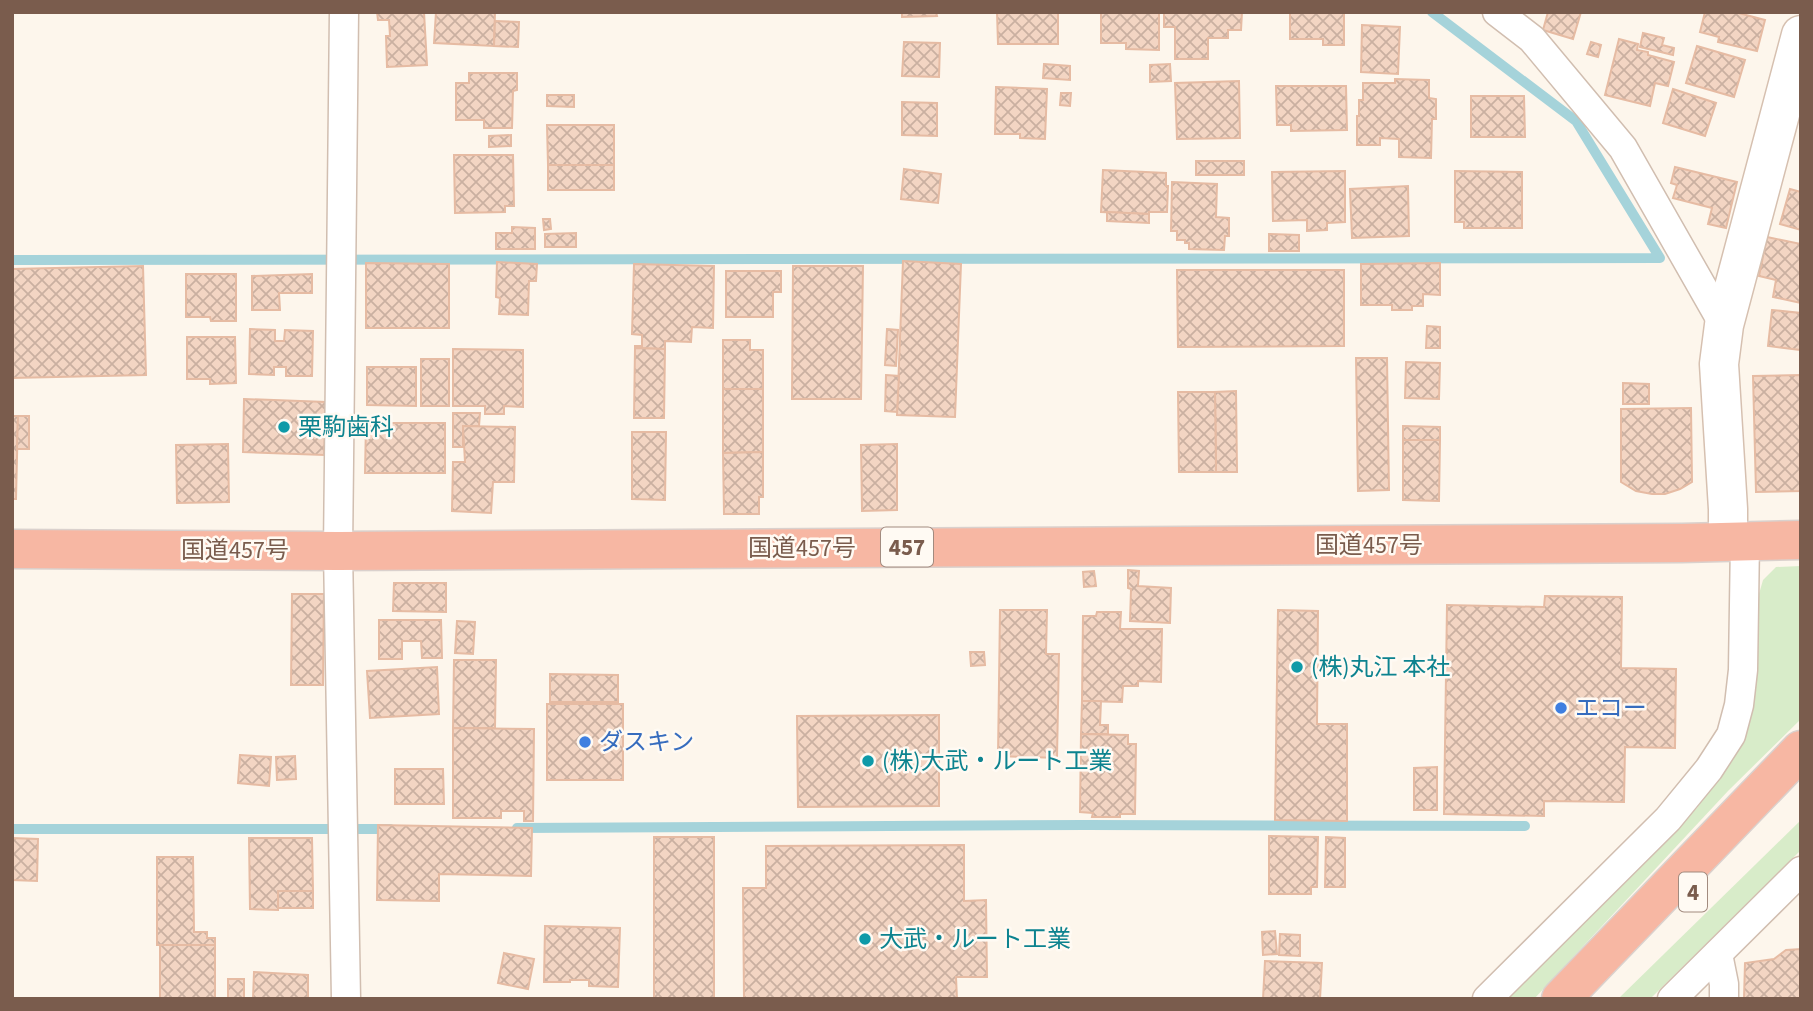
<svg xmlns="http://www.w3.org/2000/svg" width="1813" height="1011" font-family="'Source Sans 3','Noto Sans JP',sans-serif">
<defs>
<pattern id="building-cross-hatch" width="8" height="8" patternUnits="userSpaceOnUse" patternTransform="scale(1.75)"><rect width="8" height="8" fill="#f3d5c3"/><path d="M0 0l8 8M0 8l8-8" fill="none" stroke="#cab0a1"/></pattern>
</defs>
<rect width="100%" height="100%" fill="#fdf6ec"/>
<!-- green -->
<g fill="#d8ecc9">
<path d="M1801,566V719L1728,791L1534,999H1505L1697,808L1740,744L1755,671L1759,594L1763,580L1776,567Z"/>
<path d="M1801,820V850L1650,999H1618Z"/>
</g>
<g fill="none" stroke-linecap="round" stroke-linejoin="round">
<!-- stream -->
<g stroke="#a5d3da" stroke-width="10">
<path d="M12,260L1660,258L1576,121L1432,12"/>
<path d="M517,828L1085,825L1525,826"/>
<path d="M12,829H390"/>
</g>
</g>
<!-- building -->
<g fill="url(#building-cross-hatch)" stroke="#e6bba3" stroke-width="2">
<path d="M377,12H424L427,65L387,67L386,36H390L389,20H378Z"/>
<path d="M436,12H495L494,46L434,43Z"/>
<path d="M902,12H936L937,16L902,17Z"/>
<path d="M997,12H1058V44H998Z"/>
<path d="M1101,12H1159V50L1126,49V43H1101Z"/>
<path d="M1164,12H1242L1241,30H1228V38H1208V59H1175V27H1164Z"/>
<path d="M1290,12H1344V45H1323V39H1290Z"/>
<path d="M1548,12H1581L1573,39L1543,30Z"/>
<path d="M1705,12H1735L1765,20L1757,51L1718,42L1719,37L1700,32Z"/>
<path d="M495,21L519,22L518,47L494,46Z"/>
<path d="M1362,25L1400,27L1398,74L1361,72Z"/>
<path d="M1643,33L1664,38L1662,45L1674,48L1673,55L1640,47Z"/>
<path d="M1619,39L1638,44L1637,50L1648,52V55L1674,62L1668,86L1655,83L1650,106L1605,95Z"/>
<path d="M904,42L940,43L939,77L902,76Z"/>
<path d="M1591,42L1601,45L1598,57L1587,54Z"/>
<path d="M1697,46L1745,60L1734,97L1686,83Z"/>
<path d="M1044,64L1070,66V80L1043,78Z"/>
<path d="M1170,64L1171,81L1150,82V65Z"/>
<path d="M469,73H517V90L513,91L512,128H484V120H456V83H469Z"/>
<path d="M1395,79L1429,80V98L1436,99V119H1432L1431,158L1399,157V139L1380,138V145H1357V116H1359V100H1363V83H1395Z"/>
<path d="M1239,81L1240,138L1177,139L1175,83Z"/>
<path d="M1276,86H1346L1347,130L1291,131V125H1277Z"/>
<path d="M996,87L1047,89L1045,139L1020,138V134H995Z"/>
<path d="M1673,89L1716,103L1705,136L1663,123Z"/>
<path d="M1061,93H1071L1070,106L1060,105Z"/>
<path d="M547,95H574V107L547,106Z"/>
<path d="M1471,96H1524L1525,137H1471Z"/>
<path d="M902,102L937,103V136L902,135Z"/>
<path d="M547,125H614V165H548Z"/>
<path d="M511,135V146L489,147V136Z"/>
<path d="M454,155H513L514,206H505V212L455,213Z"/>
<rect x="1196" y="161" width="48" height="14"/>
<rect x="548" y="165" width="66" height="25"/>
<path d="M1675,167L1737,182L1726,228L1708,224L1712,208L1673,198L1677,185L1671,183Z"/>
<path d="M904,169L941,174L938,203L901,199Z"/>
<path d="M1103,170L1166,173V186H1168L1167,212H1149V214L1101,212Z"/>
<path d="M1345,171V222L1327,223V230L1307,231V220L1273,221L1272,172Z"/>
<path d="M1455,171L1522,172V228H1464V222H1455Z"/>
<path d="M1172,182L1217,184L1216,217L1229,218V236H1225L1224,250L1189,249V243H1185V240H1177V231H1171Z"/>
<path d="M1408,186L1409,236L1352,238L1350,189Z"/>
<path d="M1790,189L1801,192V230L1780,224Z"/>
<path d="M1107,212L1149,214V223L1107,221Z"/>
<path d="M543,219H550L551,229L544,230Z"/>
<path d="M512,227L535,228V249H496V233H512Z"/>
<path d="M576,233V247H545V234Z"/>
<path d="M1269,234L1299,235V251H1269Z"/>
<path d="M1767,237L1801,244V303L1773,297L1776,280L1759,276Z"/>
<path d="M903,261L961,264L955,417L897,415Z"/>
<path d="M497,262L537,264L536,281H529L528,315L499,314L500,298L496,297Z"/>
<path d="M366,263L449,264V328H366Z"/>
<path d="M1440,263V295L1423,294V306H1412V310H1392V305H1361V264Z"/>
<path d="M634,264L714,266L713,328L692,327L691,342L665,341V349L635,348V346H642V335L632,334Z"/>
<path d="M143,266L146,375L12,378V269Z"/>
<path d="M793,266H863L861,399H792Z"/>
<path d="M1177,270H1344V346L1178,347Z"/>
<path d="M726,271H781V292H773V317H726Z"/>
<path d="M186,274H236V321H211L210,317H186Z"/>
<path d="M312,274V293H279L280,310H252V276Z"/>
<path d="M1772,310L1801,313V350L1768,346Z"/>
<path d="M1427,326L1440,327V348H1426Z"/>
<path d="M250,329L275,330V341H284L285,330L313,331L312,376H286V367H274V375L249,374Z"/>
<path d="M887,329L898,330L896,366L885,365Z"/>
<path d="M187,337H235L236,383L210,384V379H187Z"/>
<path d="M723,340H750V350H763V389H723Z"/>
<path d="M635,348L665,349L664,418H634Z"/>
<path d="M453,349L523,350V407L504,406V414H485V406H453Z"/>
<path d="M1356,358H1387L1389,490L1358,491Z"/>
<rect x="421" y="359" width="28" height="47"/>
<path d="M1406,362L1440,363L1439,399L1405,398Z"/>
<path d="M367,367H416V406L367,405Z"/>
<path d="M886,375L899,376L897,412L885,411Z"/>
<path d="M1801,375V491L1756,492L1753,376Z"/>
<path d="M1623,383L1649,384V404H1623Z"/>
<path d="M723,389H763V452L723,453Z"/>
<path d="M1236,391L1237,472H1216L1215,392Z"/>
<path d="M1178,392H1215L1216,472H1179Z"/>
<path d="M244,399L326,402L324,455L243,452Z"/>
<path d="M1691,408L1692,482L1680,489L1665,494H1652L1636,491L1621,482V409Z"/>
<path d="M453,413H480L479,426H463V447H453Z"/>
<path d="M12,416H18L16,499H12Z"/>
<path d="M18,416H29V449H17Z"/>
<path d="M366,423H445V473H365Z"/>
<path d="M463,426L515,427L514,482H493L491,513L452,511L453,462H465Z"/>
<path d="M1403,426L1440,427V440H1403Z"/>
<path d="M632,432H666L665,500L632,499Z"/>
<path d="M1403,440H1440L1439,501L1403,500Z"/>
<path d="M228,444L229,502L177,503L176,445Z"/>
<path d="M897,444V510L862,511L861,445Z"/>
<path d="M763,452V497H759V514H724L723,453Z"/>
<path d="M1128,570L1139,571L1138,586L1171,588L1170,623L1130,621L1131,589L1128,588Z"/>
<path d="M1094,571L1096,586L1084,587L1083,572Z"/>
<path d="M394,583H446V612L393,611Z"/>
<path d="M292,594H324L323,685H291Z"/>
<path d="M1545,596L1622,597L1621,668L1676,669L1675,748L1625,747L1624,802L1544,801V816L1444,814L1447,605L1544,607Z"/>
<path d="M1000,610H1047L1046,654H1059L1057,758L998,756Z"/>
<path d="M1278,610L1318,611L1317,724H1347V821L1275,820Z"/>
<path d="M1097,612H1121L1120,629H1162L1161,682L1138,681V686H1123L1122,702L1082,701L1083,616H1096Z"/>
<path d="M379,620H441L442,658H422L421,641H402V659H379Z"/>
<path d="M457,621L475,622L473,654L455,653Z"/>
<path d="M970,652H984L985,665L971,666Z"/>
<path d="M454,660H496L495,728H453Z"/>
<path d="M437,667L439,714L370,718L367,671Z"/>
<path d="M550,674L618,675V702H550Z"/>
<path d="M1082,701H1101L1100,725H1108V734H1081Z"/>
<rect x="547" y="704" width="76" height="76"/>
<path d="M939,715V806L798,807L797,716Z"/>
<path d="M453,728L534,729L533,821H524V811H501V818H453Z"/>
<path d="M1081,734L1128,735V744H1136L1135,814H1120V817H1092L1093,813L1080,812Z"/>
<path d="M240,755L271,757L269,786L238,783Z"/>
<path d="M295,756L296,779L277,780L276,757Z"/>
<path d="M1437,767V810H1414V768Z"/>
<path d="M395,769H443L444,804H395Z"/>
<path d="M378,825L532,828L531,876L439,874V901L377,900Z"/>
<path d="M1269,836L1318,837L1317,887H1311V894H1269Z"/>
<rect x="654" y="837" width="60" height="162"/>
<path d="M1326,837L1345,838V887H1325Z"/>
<path d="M12,838L38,839L37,881L12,880Z"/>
<path d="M249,838H312L313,891H278V910L250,909Z"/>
<path d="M964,845V901L986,900L987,977H956L957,999H744L743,888H766V846Z"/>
<path d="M157,857H193L194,932H207V938H215V945H157Z"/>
<rect x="278" y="891" width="35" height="17"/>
<path d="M545,926L620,928L618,987L589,986V980H570V982H544Z"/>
<path d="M1275,931L1277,954L1263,955L1262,932Z"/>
<path d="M1280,934L1300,935V956L1279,955Z"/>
<rect x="160" y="945" width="55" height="54"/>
<path d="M1801,949V999H1744L1745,963L1774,959L1786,950Z"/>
<path d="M504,953L534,959L528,989L498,983Z"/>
<path d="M1265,961L1322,963L1320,999H1263Z"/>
<path d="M254,972L308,975V999H253Z"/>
<rect x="228" y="979" width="16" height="20"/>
</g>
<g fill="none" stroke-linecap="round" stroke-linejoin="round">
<!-- street casing -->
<g stroke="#d1beb0" stroke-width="31">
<g id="street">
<path d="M344,12L338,551L346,999"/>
<path d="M1497,12L1532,39L1623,148L1724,325"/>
<path d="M1718,954L1724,984V999"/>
<path d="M1487,999L1668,819L1709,769L1731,735L1739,705L1743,670L1745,541"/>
<path d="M1672,999L1801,871"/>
</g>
</g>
<!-- secondary casing -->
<g stroke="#d6c0b0" stroke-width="41">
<path id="secondary" d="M1728,541V509L1719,364L1724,325L1801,35"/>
</g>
<!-- highway casing -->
<g stroke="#dad1cd" stroke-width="41">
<g id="highway">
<path d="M12,549L338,551L1682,543L1801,540"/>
<path d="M1561,999L1801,750"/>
</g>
</g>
<!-- street -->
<use href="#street" stroke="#fff" stroke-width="28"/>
<!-- secondary -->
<use href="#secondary" stroke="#fff" stroke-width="38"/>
<!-- highway -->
<use href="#highway" stroke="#f7b7a3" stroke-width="38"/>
</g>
<!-- markers -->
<g fill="#0f9aa8" stroke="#fffaf3" stroke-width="2.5">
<circle cx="284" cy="427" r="7"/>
<circle cx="1297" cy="667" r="7"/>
<circle cx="868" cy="761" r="7"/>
<circle cx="865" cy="939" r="7"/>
</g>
<g fill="#3f7fe0" stroke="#fffaf3" stroke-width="2.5">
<circle cx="1561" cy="708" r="7"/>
<circle cx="585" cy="742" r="7"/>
</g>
<g text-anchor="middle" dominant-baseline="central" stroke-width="5" stroke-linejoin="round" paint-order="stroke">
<!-- shield labels -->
<g fill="#fffaf3" stroke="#a28b7f" stroke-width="2">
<rect x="881" y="527.5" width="52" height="39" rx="5"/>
<rect x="1679" y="872.5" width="28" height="39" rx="5"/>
</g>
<g font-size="23" font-weight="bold" fill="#7a5c4d">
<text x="907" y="547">457</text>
<text x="1693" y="892">4</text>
</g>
<!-- culture labels -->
<g font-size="24" fill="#0d838f" stroke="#fffaf3" text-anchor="start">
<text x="298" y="427">栗駒歯科</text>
<text x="1311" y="667">(株)丸江 本社</text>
<text x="882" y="761">(株)大武・ルート工業</text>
<text x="879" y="939">大武・ルート工業</text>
</g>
<!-- street labels -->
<g font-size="24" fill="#7a5c4d" stroke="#fffaf3">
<text x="1369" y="545">国道457号</text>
<text x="802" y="548">国道457号</text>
<text x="235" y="550">国道457号</text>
</g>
<!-- shop labels -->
<g font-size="24" fill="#366cbe" stroke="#fffaf3" text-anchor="start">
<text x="1575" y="708">エコー</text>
<text x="599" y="742">ダスキン</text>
</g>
</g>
<!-- border -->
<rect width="1813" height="1011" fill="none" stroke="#7a5c4d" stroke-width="28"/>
</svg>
